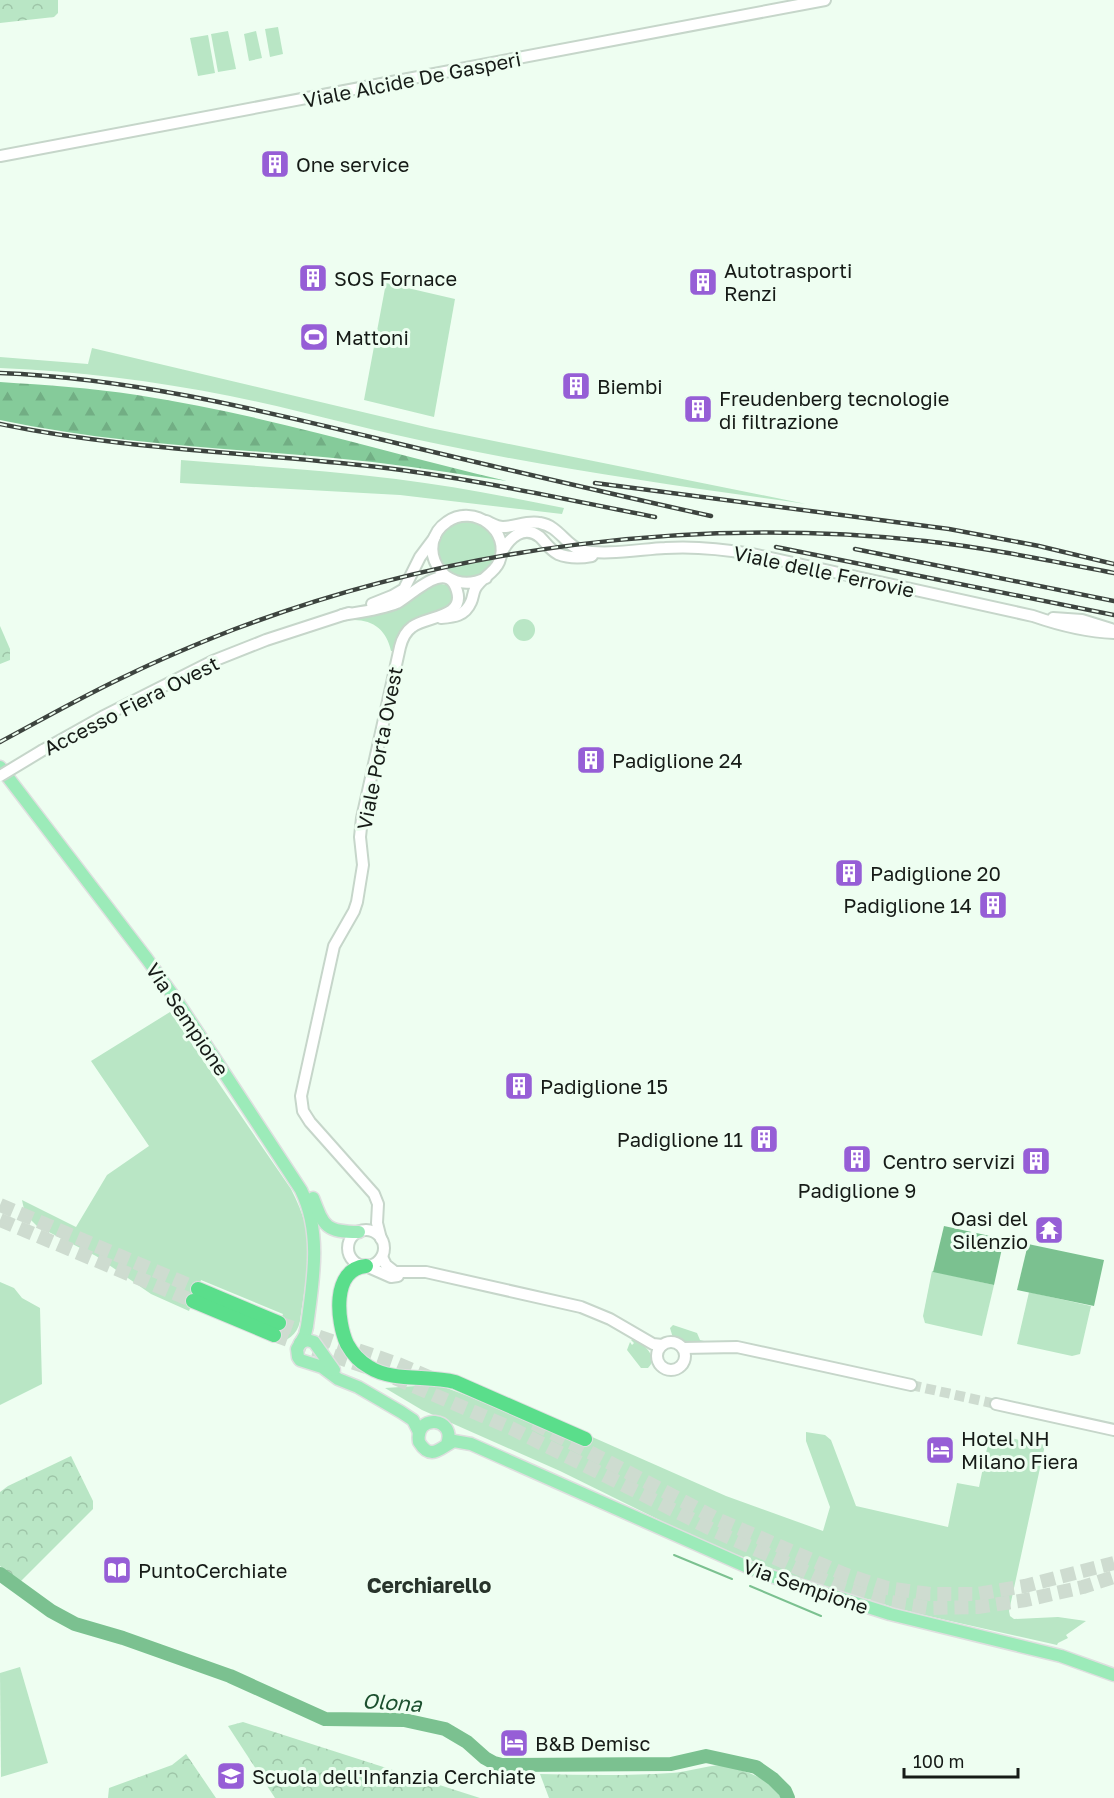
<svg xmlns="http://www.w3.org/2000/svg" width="1114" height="1798" font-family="'Golos Text',sans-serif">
<defs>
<pattern id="forest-firs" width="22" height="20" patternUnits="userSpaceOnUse" patternTransform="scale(1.5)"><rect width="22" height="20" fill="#85cb9a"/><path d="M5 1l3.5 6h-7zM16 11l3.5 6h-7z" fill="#72ae84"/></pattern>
<pattern id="park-crowns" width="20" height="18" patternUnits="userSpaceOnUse" patternTransform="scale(1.5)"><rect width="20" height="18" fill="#b9e6c5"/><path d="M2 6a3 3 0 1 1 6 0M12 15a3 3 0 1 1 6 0" fill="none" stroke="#9ec5a8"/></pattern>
</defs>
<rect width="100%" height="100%" fill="#eefef1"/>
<!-- grass -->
<g fill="#b9e6c5">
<path d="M278,27L283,54L270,57L265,29Z"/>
<path d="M228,31L236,69L218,72L211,34Z"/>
<path d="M256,31L262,58L249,61L244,34Z"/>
<path d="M208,35L215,73L198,76L190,38Z"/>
<path d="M386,283L455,299L434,417L364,400Z"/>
<path d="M92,348L430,428L806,504C685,487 563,470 443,445C371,431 301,410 230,396C154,381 77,371 0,368V357L88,364Z"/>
<path d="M181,460C253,466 325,470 396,479C453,486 508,497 564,508L562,514L400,495L180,483Z"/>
<circle cx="467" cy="549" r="29"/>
<path d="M434,583L448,585L455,594L450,608C421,617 401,618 393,651H391C387,631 374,620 354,620V617Z"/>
<circle cx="524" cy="630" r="11"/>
<path d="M170,1012L291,1189C297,1201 302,1212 305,1224C312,1255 304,1290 300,1321C297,1336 286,1343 271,1342L283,1314L201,1280L189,1311L151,1294L96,1256L37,1226L25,1214L22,1200L76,1227L107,1175L149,1146L91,1061Z"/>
<path d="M932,1271L994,1285L982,1336L925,1323L923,1316Z"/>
<path d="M0,1282L14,1288L22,1298L40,1308L42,1384L0,1405Z"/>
<path d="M1029,1292L1091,1306L1080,1354L1072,1356L1017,1344Z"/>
<path d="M673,1325L697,1333L700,1340L708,1342V1344H686L673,1338L670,1328Z"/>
<path d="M635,1339C645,1345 659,1358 648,1368H641L627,1350L630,1342L632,1345L634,1343L631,1340Z"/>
<path d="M431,1385L444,1387L468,1396L584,1446L590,1436L726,1496L823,1531L830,1507L806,1441V1432L825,1435L831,1440L856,1506L948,1527L957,1483L979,1487L990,1434L1045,1445L1009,1611L1010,1616L1014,1619L1058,1617L1086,1621L1066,1635L1068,1638L1058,1643L1057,1645L928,1616L892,1607L872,1600L829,1591L702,1541L560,1471L422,1410L385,1388Z"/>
<path d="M20,1667L48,1763L1,1777L0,1673Z"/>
</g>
<!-- forest -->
<path fill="url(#forest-firs)" d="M0,382C46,385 91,388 137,395C262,414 384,452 507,481C456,474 405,465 353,460C235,448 117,445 0,420Z"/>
<!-- park -->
<g fill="url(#park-crowns)">
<path d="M0,0H58V13L54,17L0,23Z"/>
<path d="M0,626L10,649V660L0,664Z"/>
<path d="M71,1456L93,1501V1509L20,1582L0,1566V1492L8,1486Z"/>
<path d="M243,1722L480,1798H275L228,1726Z"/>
<path d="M186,1754L216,1798H108L109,1788L172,1765Z"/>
<path d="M722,1765C743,1771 770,1776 781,1798H549L540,1774C584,1775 627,1776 671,1773C688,1772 704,1766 722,1765Z"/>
</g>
<!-- water -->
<g fill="#7bc190">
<path d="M944,1226L1004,1239L994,1285L933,1272Z"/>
<path d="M1028,1244L1104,1260L1094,1306L1017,1290Z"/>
</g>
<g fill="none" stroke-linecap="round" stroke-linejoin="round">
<!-- stream -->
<g stroke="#7bc190" stroke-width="2">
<path d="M674,1555L732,1579"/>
<path d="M750,1586L821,1616"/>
</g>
<!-- river -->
<path stroke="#7bc190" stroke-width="14" d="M0,1574L51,1611L75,1624L123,1638L230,1676L325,1719L404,1720L445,1729L467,1742L485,1758L494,1763L502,1765L671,1764L706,1756L756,1767L773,1779L785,1791L788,1798"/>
<!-- secondary-tunnel -->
<path stroke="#cedcd0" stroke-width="10" stroke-dasharray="10 5" stroke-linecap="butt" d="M911,1385L996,1404"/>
<!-- highway-tunnel -->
<g stroke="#cedcd0" stroke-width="14" stroke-dasharray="14 7" stroke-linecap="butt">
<path d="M0,1205L198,1289"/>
<path d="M0,1220L193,1301"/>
<path d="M279,1323L398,1364L431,1378"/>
<path d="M274,1335L369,1368"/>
<path d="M395,1378L511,1428L713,1530L842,1588L884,1601L929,1608L978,1607L1026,1600L1083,1587L1114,1577"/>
<path d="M534,1423L717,1519L844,1574L887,1588L930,1594H977L1025,1586L1114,1563"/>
</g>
<!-- secondary casing -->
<g stroke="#c6d6ca" stroke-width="14">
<g id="secondary">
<path d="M0,156L825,0"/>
<path d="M486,521C491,523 497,527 503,527C516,527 527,520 540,523C559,526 566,546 581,550C603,556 642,549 665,548C694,546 723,549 752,554L1033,616C1059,625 1086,632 1114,633"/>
<path d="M502,552C509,538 524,524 540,537C546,543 550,550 558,554C568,558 581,558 592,556"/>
<path d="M372,604L392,596L404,589L420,557L435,537"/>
<path d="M342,615C360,612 380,610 397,603C411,596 447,557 457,591C465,618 426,616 412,627C405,632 402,639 400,647L362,818L360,837L363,865L357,902L354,911L334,946L301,1096L303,1111L310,1122L374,1194L378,1204L377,1223L381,1239"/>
<path d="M441,618C454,617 465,616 471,602C473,598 473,593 475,589C480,578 494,574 499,562C512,531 474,503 447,522C414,544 441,599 486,578"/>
<path d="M1053,618L1082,620L1111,629"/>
<path d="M43,750L102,717L213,661L266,640L349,613"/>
<circle cx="366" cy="1248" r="18"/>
<path d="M382,1257L386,1265L395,1272H426L581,1307L610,1319L653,1344L662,1345"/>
<path d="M366,1266L391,1277L398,1276"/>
<circle cx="671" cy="1356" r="14"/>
<path d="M683,1348L737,1347L911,1385"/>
<path d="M996,1404L1114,1430"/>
</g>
</g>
<!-- primary casing -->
<g stroke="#dedfdf" stroke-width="15">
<g id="primary">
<path d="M0,767L147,959L177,1001L301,1190C322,1233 313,1281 307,1326L305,1335L297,1349L298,1357L300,1360L322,1367L338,1379L358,1387L401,1412L413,1420L419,1432"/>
<path d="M313,1198C324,1227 326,1232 359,1232"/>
<path d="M300,1343L307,1340L314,1342L334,1370"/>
<path d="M447,1444C457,1417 414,1413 419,1442C431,1462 441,1447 454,1441L471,1444L761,1573L890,1614L1061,1656L1114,1675"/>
</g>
</g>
<!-- highway casing -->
<g stroke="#dedfdf" stroke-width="16">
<g id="highway">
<path d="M366,1266C331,1269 337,1322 347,1344C352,1353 360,1362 369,1367C392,1382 428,1375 455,1382L585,1439"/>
<path d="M198,1289L279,1323"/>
<path d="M193,1301L274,1335"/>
</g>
</g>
<!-- secondary -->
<use href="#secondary" stroke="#fff" stroke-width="10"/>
<!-- primary -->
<use href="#primary" stroke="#9cebb9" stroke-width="12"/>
<!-- highway -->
<use href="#highway" stroke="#5ade8b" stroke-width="14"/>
<!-- rail casing -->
<g stroke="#3d443f" stroke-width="4.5">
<g id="rail">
<path d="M0,373C128,378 251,408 375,438C487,465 598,491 711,516"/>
<path d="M0,424C125,450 252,452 378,467C471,478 563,499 655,517"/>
<path d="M595,483L949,529L1039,546L1114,564"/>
<path d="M776,547L1114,615"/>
<path d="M855,549L1114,601"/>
<path d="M0,742C43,719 85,695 128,675C163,658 199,643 235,629C453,547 693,516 925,541C989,548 1051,561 1114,573"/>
</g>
</g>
<!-- rail -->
<use href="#rail" stroke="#eefef1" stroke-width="2" stroke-dasharray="7" stroke-linecap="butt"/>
<!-- secondary-bridge casing -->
<g stroke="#c6d6ca" stroke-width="14" stroke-linecap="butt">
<path id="secondary-bridge" d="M0,776L43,750"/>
</g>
<!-- secondary-bridge -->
<use href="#secondary-bridge" stroke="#fff" stroke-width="10"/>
</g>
<!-- icons -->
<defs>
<g id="building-square" transform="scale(1.5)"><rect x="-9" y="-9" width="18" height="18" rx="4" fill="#965ed6" stroke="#eefef1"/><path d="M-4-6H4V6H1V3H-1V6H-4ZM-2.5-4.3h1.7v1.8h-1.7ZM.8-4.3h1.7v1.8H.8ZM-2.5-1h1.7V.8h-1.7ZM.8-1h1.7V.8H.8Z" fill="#fff"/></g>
<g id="stadium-square" transform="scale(1.5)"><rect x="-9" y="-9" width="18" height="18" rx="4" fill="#965ed6" stroke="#eefef1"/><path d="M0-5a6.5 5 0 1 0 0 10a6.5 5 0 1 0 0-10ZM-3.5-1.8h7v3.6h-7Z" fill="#fff"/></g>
<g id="temple-square" transform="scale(1.5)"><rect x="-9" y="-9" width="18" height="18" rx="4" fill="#965ed6" stroke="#eefef1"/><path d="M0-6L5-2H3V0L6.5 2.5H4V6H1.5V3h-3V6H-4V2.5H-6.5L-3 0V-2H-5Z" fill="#fff"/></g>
<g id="hotel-square" transform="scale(1.5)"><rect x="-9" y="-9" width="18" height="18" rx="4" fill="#965ed6" stroke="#eefef1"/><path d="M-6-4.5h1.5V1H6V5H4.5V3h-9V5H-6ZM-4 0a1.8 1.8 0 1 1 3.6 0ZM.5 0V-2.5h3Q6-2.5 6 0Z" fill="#fff"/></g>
<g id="library-square" transform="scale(1.5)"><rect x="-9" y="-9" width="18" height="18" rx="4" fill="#965ed6" stroke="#eefef1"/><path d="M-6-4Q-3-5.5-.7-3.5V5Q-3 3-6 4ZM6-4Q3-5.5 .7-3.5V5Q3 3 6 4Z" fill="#fff"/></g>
<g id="school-square" transform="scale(1.5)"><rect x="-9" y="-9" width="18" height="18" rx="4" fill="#965ed6" stroke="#eefef1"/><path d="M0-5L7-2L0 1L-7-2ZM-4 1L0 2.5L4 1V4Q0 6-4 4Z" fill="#fff"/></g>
</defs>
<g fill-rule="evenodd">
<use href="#building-square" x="275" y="164"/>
<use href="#building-square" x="313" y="278"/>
<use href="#building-square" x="703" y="282"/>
<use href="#stadium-square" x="314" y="337"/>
<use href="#building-square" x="576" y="386"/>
<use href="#building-square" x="698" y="409"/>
<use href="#building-square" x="591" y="760"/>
<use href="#building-square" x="849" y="873"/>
<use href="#building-square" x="993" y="905"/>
<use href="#building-square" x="519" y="1086"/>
<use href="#building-square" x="764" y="1139"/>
<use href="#building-square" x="857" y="1159"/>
<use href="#building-square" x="1036" y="1161"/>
<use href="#temple-square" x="1049" y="1230"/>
<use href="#hotel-square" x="940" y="1450"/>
<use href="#library-square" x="117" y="1570"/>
<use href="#hotel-square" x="514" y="1743"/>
<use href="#school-square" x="231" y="1776"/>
</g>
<g text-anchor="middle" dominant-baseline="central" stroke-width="6" stroke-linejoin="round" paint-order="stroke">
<!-- street labels -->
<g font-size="20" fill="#161b17" stroke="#eefef1">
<text transform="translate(412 79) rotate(-11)">Viale Alcide De Gasperi</text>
<text transform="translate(824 571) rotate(12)">Viale delle Ferrovie</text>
<text transform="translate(131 705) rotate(-27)">Accesso Fiera Ovest</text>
<text transform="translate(379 748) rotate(-79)">Viale Porta Ovest</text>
<text transform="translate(188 1019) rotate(56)">Via Sempione</text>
<text transform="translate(806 1586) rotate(19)">Via Sempione</text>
</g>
<!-- poi labels -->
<g font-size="20" fill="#161b17" stroke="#eefef1" text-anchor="start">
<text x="296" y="164">One service</text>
<text x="724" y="270">Autotrasporti<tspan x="724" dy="23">Renzi</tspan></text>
<text x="334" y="278">SOS Fornace</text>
<text x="335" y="337">Mattoni</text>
<text x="597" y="386">Biembi</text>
<text x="719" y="398">Freudenberg tecnologie<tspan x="719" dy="23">di filtrazione</tspan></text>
<text x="612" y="760">Padiglione 24</text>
<text x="870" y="873">Padiglione 20</text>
<text x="972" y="905" text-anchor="end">Padiglione 14</text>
<text x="540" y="1086">Padiglione 15</text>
<text x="743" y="1139" text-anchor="end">Padiglione 11</text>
<text x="1015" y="1161" text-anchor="end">Centro servizi</text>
<text x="857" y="1190" text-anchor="middle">Padiglione 9</text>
<text x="1028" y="1218" text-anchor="end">Oasi del<tspan x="1028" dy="23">Silenzio</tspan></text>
<text x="961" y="1438">Hotel NH<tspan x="961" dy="23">Milano Fiera</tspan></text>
<text x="138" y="1570">PuntoCerchiate</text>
<text x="535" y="1743">B&amp;B Demisc</text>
<text x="252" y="1776">Scuola dell'Infanzia Cerchiate</text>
</g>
<!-- neighbourhood labels -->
<g font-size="21" font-weight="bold" fill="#28342b" stroke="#eefef1">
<text x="429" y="1585">Cerchiarello</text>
</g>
<!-- water labels -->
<g font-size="21" font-style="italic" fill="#1c502f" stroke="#eefef1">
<text transform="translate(392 1702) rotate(4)">Olona</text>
</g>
</g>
<!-- scale -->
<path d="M904 1768v9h114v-9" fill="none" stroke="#161b17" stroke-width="3"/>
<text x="913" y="1768" font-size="18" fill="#161b17" stroke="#eefef1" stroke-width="4.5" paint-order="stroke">100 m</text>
</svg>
